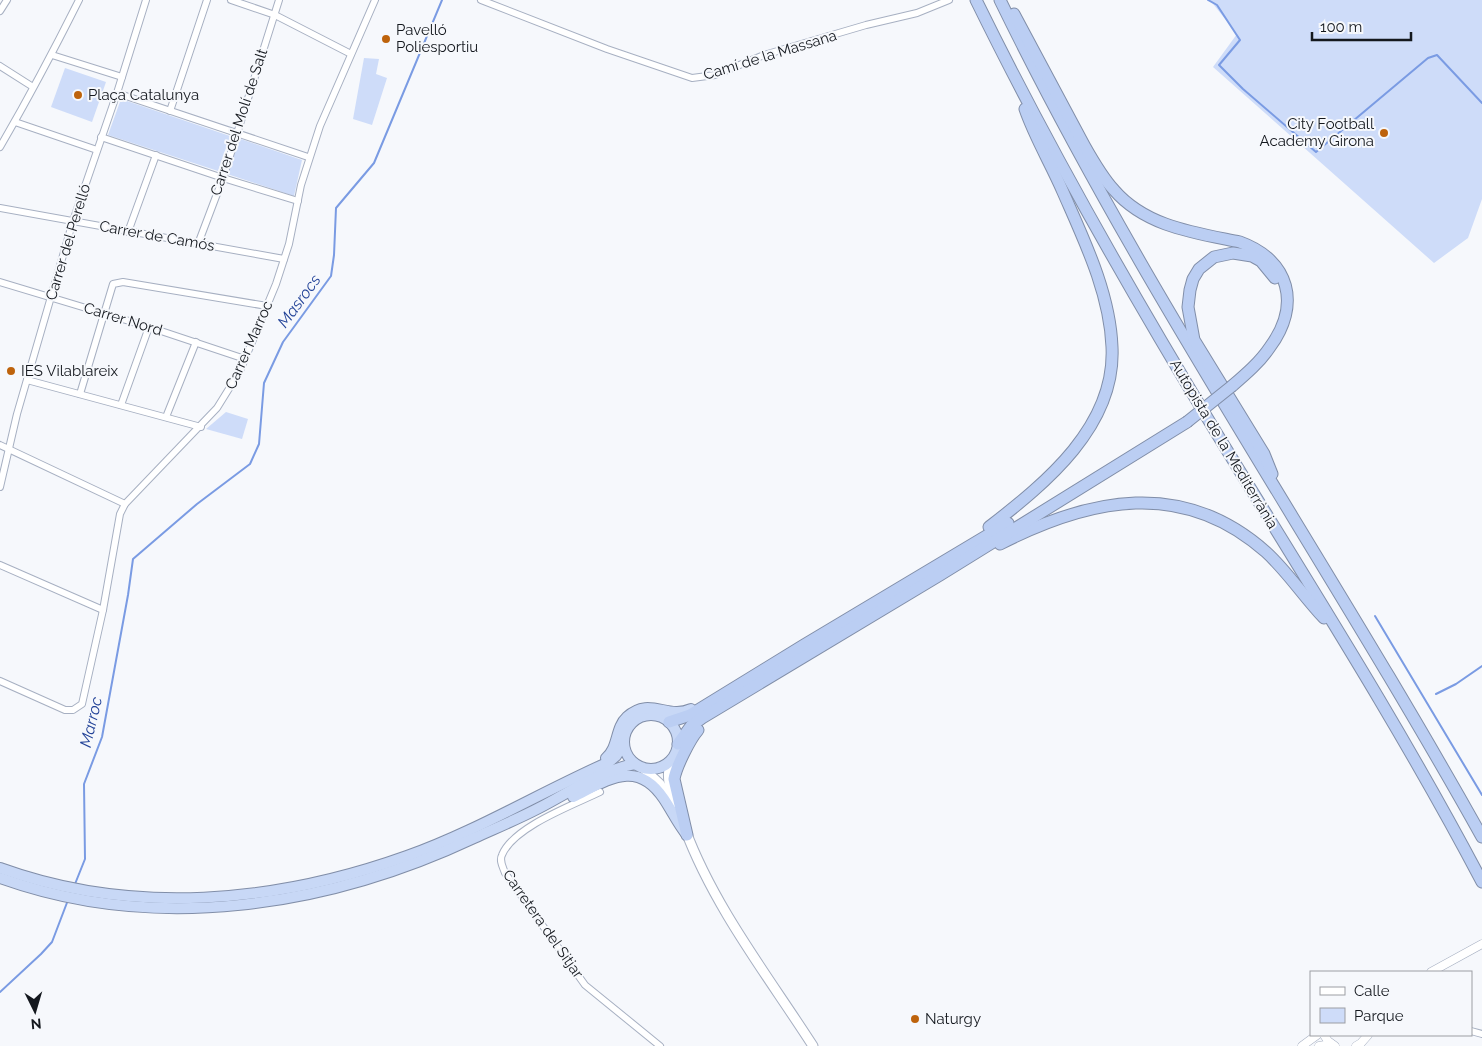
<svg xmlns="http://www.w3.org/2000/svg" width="1482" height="1046" font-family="Raleway,sans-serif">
<rect width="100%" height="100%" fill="#f6f8fc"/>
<!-- park -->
<g fill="#cedcf9">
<path d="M1210,0H1482V199L1468,238L1434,263L1213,67L1237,34Z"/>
<path d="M364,58L379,59L376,74L387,78L372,125L353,119Z"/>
<path d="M65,68L106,82L92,122L51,107Z"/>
<path d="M121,99L230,136L218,171L108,135Z"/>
<path d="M238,138L302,160L294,196L227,174Z"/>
<path d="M226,412L248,419L242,439L206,429Z"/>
</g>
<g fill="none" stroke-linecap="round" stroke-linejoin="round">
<!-- stream -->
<g stroke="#7a9be3" stroke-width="2">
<path d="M1208,0L1217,5L1240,40L1219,65L1243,89L1316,152L1428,58L1437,55L1482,103"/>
<path d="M1375,616L1482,795"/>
<path d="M1436,694L1456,684L1482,666"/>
<path d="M75,884L85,859L84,784L102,737L128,595L133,559L197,504L250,464L259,444L264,383L283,342L331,276L334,255L336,208L374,163L442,0"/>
<path d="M0,992L41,954L52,942L68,900"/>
</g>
<!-- minor casing -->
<g stroke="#a7b0c2" stroke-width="8">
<g id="minor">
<path d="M231,0L275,15L351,54"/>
<path d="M481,0L607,49L692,78L715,75L764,55L866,25L917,13L949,0"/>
<path d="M0,11L7,0"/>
<path d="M52,55L122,77"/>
<path d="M0,66L33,87"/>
<path d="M117,93L308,157"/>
<path d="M170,111L207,0"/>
<path d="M15,122L97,150"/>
<path d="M101,137L223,178L298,201"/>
<path d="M0,147C28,99 54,50 79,0"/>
<path d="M0,208L284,259"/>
<path d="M128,232L156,155"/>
<path d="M198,244L223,178L279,0"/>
<path d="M0,282L149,327L245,359"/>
<path d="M27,380L201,427"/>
<path d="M80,394L113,284L123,282L267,306"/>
<path d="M121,405L149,327"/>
<path d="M166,417L196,342"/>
<path d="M0,445L125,504"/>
<path d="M0,487L17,414L73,221L117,93L146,0"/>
<path d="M0,565L103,610"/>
<path d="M0,681L65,710H73L82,704L103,610L120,514L125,504L217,408L240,371L276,284L289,244L301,185L320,126L375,0"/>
<path d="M600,792C573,805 513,827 502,855C499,861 503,867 505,873L585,985L660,1046"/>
<path d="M1471,1031L1482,1034"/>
</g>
</g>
<!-- tertiary casing -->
<g stroke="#a7b0c2" stroke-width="9">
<g id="tertiary">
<path d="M1431,972L1482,944"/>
<path d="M1324,1035L1328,1041L1335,1046"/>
<path d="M1302,1046L1317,1035"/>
<path d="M1319,1046L1331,1044"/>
<path d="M1356,1046L1361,1043L1368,1035"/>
</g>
</g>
<!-- secondary casing -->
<g stroke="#a7b0c2" stroke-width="11">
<g id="secondary">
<path d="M670,762C666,778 670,790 676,805"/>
<path d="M643,768L660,784L669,799"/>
<path d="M685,829C714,907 768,976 813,1046"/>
</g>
</g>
<!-- trunk casing -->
<g stroke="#818ea8" stroke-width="12">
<g id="trunk">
<circle cx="651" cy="742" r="27"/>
<path d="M606,758C619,747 615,728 627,717C650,696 667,720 691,709"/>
<path d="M573,797C608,780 637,758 664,799C672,811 678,824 687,835"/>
<path d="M0,868C132,916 276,903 407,856C477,831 541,792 609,762L616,756L624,744"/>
<path d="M0,878C155,934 327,907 474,838C496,828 518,819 539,808C570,792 601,770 635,764"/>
</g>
</g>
<!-- motorway casing -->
<g stroke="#818ea8" stroke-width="13">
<g id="motorway">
<path d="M976,0C1048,147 1129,289 1214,429C1305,578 1400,726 1482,882"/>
<path d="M1000,0C1141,290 1325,556 1482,837"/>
<path d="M1014,14L1084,145C1093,161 1102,177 1114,190C1146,227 1196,233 1240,242C1290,260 1301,305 1270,347C1260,362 1246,374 1232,386"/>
<path d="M1272,474L1264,454L1194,340L1188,307L1190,290L1193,279L1199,269L1214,257L1233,253L1252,256L1261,261L1275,278"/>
<path d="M989,527C1046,483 1116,426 1112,347C1110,293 1084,240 1063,192C1051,164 1035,138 1025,109"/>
<path d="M1000,544C1090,498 1183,478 1266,552C1287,571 1304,597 1324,618"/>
<path d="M669,722L690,715L804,645L1008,523"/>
<path d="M678,744L691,726L702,718L940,575L1187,422"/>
<path d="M687,835L674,779C676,767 690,739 698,730"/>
</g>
</g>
<!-- minor -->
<use href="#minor" stroke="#fff" stroke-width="6"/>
<!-- tertiary -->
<use href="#tertiary" stroke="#fff" stroke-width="8"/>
<!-- secondary -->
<use href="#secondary" stroke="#fff" stroke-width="9"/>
<!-- trunk -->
<use href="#trunk" stroke="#c8d8f6" stroke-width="10"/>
<!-- motorway -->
<use href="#motorway" stroke="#bbcef3" stroke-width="11"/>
<!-- motorway-bridge casing -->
<g stroke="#818ea8" stroke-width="13" stroke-linecap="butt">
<path id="motorway-bridge" d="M1187,422L1232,386"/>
</g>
<!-- motorway-bridge -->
<use href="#motorway-bridge" stroke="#bbcef3" stroke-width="11"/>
</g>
<!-- markers -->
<g fill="#be630c" stroke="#f6f8fc" stroke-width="2">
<circle cx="386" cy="39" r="5"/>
<circle cx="78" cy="95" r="5"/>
<circle cx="1384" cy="133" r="5"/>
<circle cx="11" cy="371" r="5"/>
<circle cx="915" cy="1019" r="5"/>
</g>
<g text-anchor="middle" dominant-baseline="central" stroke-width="4" stroke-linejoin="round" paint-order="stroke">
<!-- poi labels -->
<g font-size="15" fill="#14181e" stroke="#f6f8fc" text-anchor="start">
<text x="396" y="30">Pavelló<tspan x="396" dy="17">Poliesportiu</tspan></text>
<text x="88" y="95">Plaça Catalunya</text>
<text x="1374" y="124" text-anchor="end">City Football<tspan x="1374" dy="17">Academy Girona</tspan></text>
<text x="21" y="371">IES Vilablareix</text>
<text x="925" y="1019">Naturgy</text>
</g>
<!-- street labels -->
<g font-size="15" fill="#14181e" stroke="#f6f8fc">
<text transform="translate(770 55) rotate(-17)">Camí de la Massana</text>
<text transform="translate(239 122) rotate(-72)">Carrer del Molí de Salt</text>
<text transform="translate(157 236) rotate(10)">Carrer de Camós</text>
<text transform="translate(68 242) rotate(-73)">Carrer del Perelló</text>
<text transform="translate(123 319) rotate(17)">Carrer Nord</text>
<text transform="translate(249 345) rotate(-66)">Carrer Marroc</text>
<text transform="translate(1224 444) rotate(59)">Autopista de la Mediterrània</text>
<text transform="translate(543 924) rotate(55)">Carretera del Sitjar</text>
</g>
<!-- water labels -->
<g font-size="16" font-style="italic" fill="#234398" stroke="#f6f8fc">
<text transform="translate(299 301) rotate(-54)">Masrocs</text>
<text transform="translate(91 722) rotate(-77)">Marroc</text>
</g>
</g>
<!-- legend -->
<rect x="1310" y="971" width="162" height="65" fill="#f6f8fc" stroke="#9c9ea3"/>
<rect x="1320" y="987" width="25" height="8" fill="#ffffff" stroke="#9c9ea3"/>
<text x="1354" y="996" font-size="15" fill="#14181e">Calle</text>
<rect x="1320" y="1008" width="25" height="15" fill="#cedcf9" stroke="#9c9ea3"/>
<text x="1354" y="1021" font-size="15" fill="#14181e">Parque</text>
<!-- north arrow -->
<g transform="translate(35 1011) rotate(175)" stroke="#f6f8fc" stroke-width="4" paint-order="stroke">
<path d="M0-4L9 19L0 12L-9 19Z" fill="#14181e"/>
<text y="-8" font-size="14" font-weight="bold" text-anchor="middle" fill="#14181e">N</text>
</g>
<!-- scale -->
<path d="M1312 32v8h99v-8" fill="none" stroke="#14181e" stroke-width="2.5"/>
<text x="1320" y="32" font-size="15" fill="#14181e" stroke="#f6f8fc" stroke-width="4" paint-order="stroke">100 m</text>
</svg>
